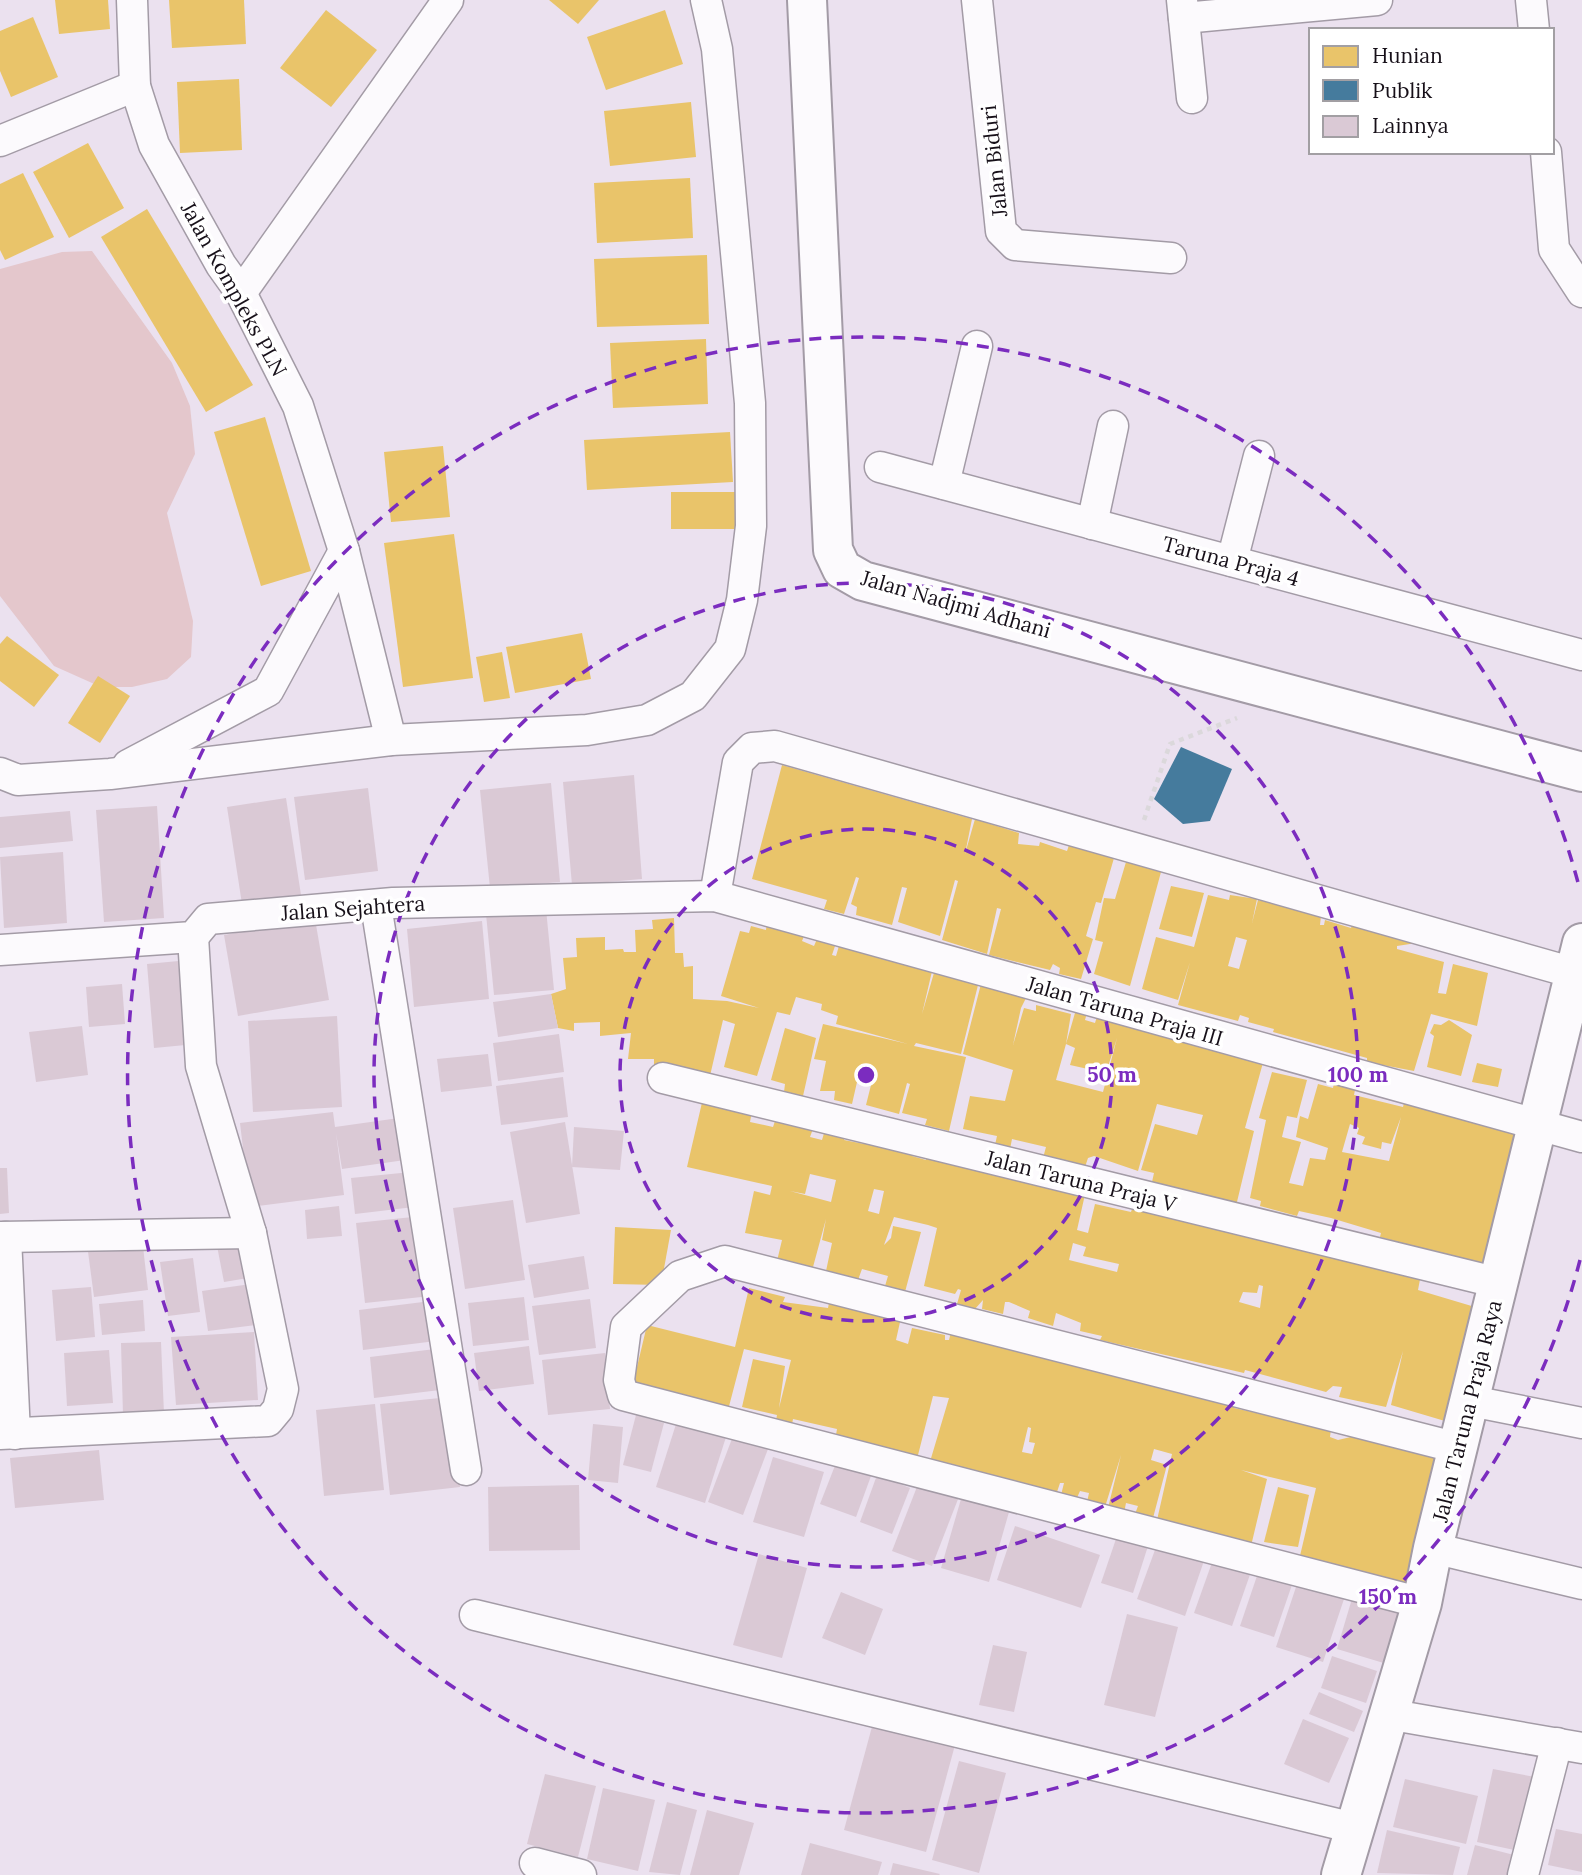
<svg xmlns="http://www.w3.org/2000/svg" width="1582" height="1875" font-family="Lora,serif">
<rect width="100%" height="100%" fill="#ebe1ef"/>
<!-- green -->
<path fill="#e4c7cc" d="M92,251L172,363L190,406L195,454L167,513L193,621L191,657L167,679L132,687H101L54,666L0,596V269L62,252Z"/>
<!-- homes -->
<g fill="#e9c46a" fill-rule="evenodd">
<path d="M55,0H108L110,29L59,34Z"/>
<path d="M169,0H244L246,44L172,48Z"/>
<path d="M549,0H599L578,24Z"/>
<path d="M326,10L377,50L331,107L280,68Z"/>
<path d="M665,10L683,64L606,90L587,37Z"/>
<path d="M33,17L58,77L11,97L0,71V31Z"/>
<path d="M239,79L242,150L180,153L177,82Z"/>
<path d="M691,102L696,157L610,166L604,111Z"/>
<path d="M88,143L124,208L69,238L33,172Z"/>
<path d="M23,173L54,237L5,260L0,250V184Z"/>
<path d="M690,178L693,238L597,243L594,183Z"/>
<path d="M147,209L253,385L206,412L101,237Z"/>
<path d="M707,255L709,324L597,327L594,259Z"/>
<path d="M706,339L708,404L613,408L610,343Z"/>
<path d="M265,417L311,571L261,586L214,432Z"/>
<path d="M730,432L733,482L587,490L584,440Z"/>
<path d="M443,446L450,517L391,522L384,452Z"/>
<rect x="671" y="492" width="68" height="37"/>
<path d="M454,534L473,678L403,687L384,543Z"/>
<path d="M582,633L591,679L515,693L506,647Z"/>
<path d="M7,636L59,675L34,707L0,681V644Z"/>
<path d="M502,652L510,698L484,702L476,657Z"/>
<path d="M98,676L130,696L100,743L68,723Z"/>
<path d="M782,765L972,819L965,854L975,819L1019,833L1018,844L1039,846L1040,842L1067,851L1069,845L1114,858L1101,903L1096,902L1086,936L1093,939L1081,979L1059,974L1060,968L1053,964L1050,970L989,955L1001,909L997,908L987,954L942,940L958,881L955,880L940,936L898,922L907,888L902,887L892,925L856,915L857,907L851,904L859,878L856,877L844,914L824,909L827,900L752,879Z"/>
<path d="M1126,862L1161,872L1130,986L1094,974L1103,942L1095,940L1104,898L1115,899Z"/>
<path d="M1171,886L1204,893L1192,937L1159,929Z"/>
<path d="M1208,895L1229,900L1230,895L1257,899L1252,923L1258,900L1321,916L1320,925H1324L1325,920L1351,928L1353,922L1423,942L1397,946V949L1444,962L1438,993L1446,994L1453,964L1488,973L1477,1026L1431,1014L1414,1071L1367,1062V1058L1273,1032L1274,1029L1248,1022L1249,1018L1240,1015L1238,1021L1178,1005L1190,962L1178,1000L1142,989L1156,937L1194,947ZM1236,937L1247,940L1239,969L1228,966Z"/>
<path d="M674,918L675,953H683L684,967L693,966V999L727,1001L759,1008L721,996L740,931L749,933L751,926L766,930L767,922L806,931L802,941L814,946L817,939L836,943L832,955L836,956L841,939L933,967L922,1014L936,966L979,981L961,1054L916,1043L914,1046L966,1057L949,1131L925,1125L927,1119L902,1113L910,1084L907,1083L899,1114L866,1105L873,1077L861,1073L860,1069L852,1104L834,1100L835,1091H820L826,1061L814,1059L823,1024L908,1044L836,1024L838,1016L821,1010L822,1004L796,997L790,1015L777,1012L757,1076L724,1067L735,1024L723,1020L709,1080L654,1070V1059H628L631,1033L600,1036V1022L574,1023V1031L558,1028L551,994L566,989L563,958L577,957L576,938L605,937V950L623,949L624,952H636L635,930L653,929L652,920Z"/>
<path d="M982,980L1029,992L1021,1008L1013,1045L1024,1008L1036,1011V1005L1071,1014L1066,1044L1077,1006L1088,1009L1085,1020L1095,1023L1098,1013L1264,1059L1245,1128L1254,1131L1236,1206L1200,1196L1201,1193L1152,1182L1154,1173L1141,1170L1155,1124L1197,1135L1203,1115L1157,1104L1138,1171L1094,1156L1088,1158L1085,1167L1043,1158L1046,1147L1012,1139L1010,1149L995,1145L997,1136L963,1129L970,1096L1005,1101L1013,1070L963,1054ZM1117,1038L1103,1092L1056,1080L1066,1044L1075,1048L1070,1065L1106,1073Z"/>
<path d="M1449,1020L1472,1035L1461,1076L1427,1067L1434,1036L1430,1033L1434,1024L1441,1025Z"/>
<path d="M785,1028L816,1038L803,1096L784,1092L785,1084L771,1080Z"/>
<path d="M1477,1063L1502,1069L1498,1087L1472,1082Z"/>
<path d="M1272,1072L1307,1080L1297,1118L1287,1116L1282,1137L1301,1142L1289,1183L1303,1186L1310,1158L1325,1160L1328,1148L1296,1137L1300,1116L1308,1119L1318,1084L1333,1088L1334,1083L1355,1090L1354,1095L1403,1107L1406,1095L1525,1132L1488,1267L1380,1237L1381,1233L1331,1218L1299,1211L1297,1216L1260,1206L1261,1201L1250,1198L1266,1120L1259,1118ZM1401,1117L1389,1161L1342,1152L1350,1124L1359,1128L1357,1134L1365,1137L1362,1144L1381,1149L1382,1142L1391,1144Z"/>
<path d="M704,1094L753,1106L750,1122L773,1127L776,1118L814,1126L810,1137L822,1140L825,1130L845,1135L844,1140L864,1144V1139L914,1148L912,1156L926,1160L927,1152L990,1169L988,1174L1022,1182L1023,1177L1086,1190L1077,1230L1088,1233L1095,1204L1131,1212L1134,1203L1421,1274L1418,1290L1485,1310L1455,1424L1391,1405L1403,1351L1386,1407L1339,1397L1342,1387L1333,1386L1326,1392L1245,1370L1244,1373L1100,1340L1102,1336L1080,1331L1081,1323L1056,1313L1053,1326L1028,1318L1030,1311L1009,1302H1005L1003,1314L982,1309L983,1300L975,1309L957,1304L961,1290L958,1289L955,1294L924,1286L937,1228L928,1225L894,1217L884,1245L891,1238L893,1226L921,1232L905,1292L885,1286L888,1276L862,1269L858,1280L826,1271L832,1243L822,1240L826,1219L813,1267L777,1261L782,1240L745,1233L754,1191L770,1195L772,1186L687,1167ZM810,1174L836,1180L831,1202L790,1191L805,1194ZM874,1189L884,1191L879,1214L868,1211ZM1073,1243L1086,1247L1083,1256L1119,1264L1117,1272L1069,1260ZM1259,1285L1263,1286L1260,1308L1239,1302L1243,1292L1257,1293Z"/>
<path d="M615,1227L671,1230L661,1285L613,1284Z"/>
<path d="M749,1288L785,1297L783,1302L828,1308L830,1298L902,1313L896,1340L908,1344L912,1328L945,1335V1340H949L951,1332L1236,1398L1234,1408L1261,1414L1263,1405L1332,1421L1330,1437L1338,1440L1355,1436L1445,1449L1412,1584L1299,1560L1316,1488L1241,1470L1267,1479L1251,1546L1204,1533L1205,1530L1157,1520L1172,1454L1154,1449L1151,1460L1167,1465L1153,1518L1135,1514L1138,1506L1126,1503L1124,1513L1108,1508L1121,1455L1105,1507L1087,1502L1089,1493L1080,1491L1076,1500L1061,1495L1064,1483H1060L1056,1495L929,1465L949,1398L933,1396L917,1459L835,1441L837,1429L793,1419L791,1430L775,1426L777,1415L742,1407L753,1359L785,1366L779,1408L791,1360L744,1349L727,1414L632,1388L647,1325L735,1347ZM1028,1427L1031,1428L1029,1442L1035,1443L1032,1454L1022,1452Z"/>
<path d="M1278,1487L1309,1495L1298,1547L1264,1542Z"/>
</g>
<!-- public -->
<path fill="#457b9d" d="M1181,747L1232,769L1210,821L1183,824L1154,799Z"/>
<!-- building -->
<g fill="#dac9d5">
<path d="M634,775L642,879L572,885L563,782Z"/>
<path d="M551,783L560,882L490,888L480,790Z"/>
<path d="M368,788L378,871L305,880L294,797Z"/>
<path d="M286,798L301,895L242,904L227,807Z"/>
<path d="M157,806L164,918L104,922L96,810Z"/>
<path d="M70,811L73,841L0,848V817Z"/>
<path d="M63,852L67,923L4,928L0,857Z"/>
<path d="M546,909L554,990L494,995L486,914Z"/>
<path d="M315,919L329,1000L238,1016L224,935Z"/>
<path d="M482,921L489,999L414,1007L407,929Z"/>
<path d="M189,960L196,1044L154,1048L147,964Z"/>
<path d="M122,984L125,1024L89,1027L86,987Z"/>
<path d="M551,994L558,1028L498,1037L493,1002Z"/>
<path d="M337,1016L342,1107L253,1112L248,1021Z"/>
<path d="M82,1026L88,1075L36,1082L29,1032Z"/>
<path d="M559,1034L564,1072L498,1081L493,1043Z"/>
<path d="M488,1054L492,1086L441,1092L437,1059Z"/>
<path d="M563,1077L568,1117L501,1125L496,1086Z"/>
<path d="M333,1112L335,1127L406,1117L412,1159L342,1169L336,1133L344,1195L250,1207L240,1123Z"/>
<path d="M565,1122L580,1214L526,1223L510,1132Z"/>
<path d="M574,1127L624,1131L620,1170L572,1167Z"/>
<path d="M0,1168H7L9,1213L0,1214Z"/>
<path d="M411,1172L414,1207L355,1214L351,1178Z"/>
<path d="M513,1200L525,1280L465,1289L453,1208Z"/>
<path d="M339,1206L342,1236L307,1239L305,1210Z"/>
<path d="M422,1216L431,1296L365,1303L356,1223Z"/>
<path d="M142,1238L148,1290L94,1297L87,1244Z"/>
<path d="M246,1240L254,1277L224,1282L217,1246Z"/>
<path d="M584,1256L589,1289L534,1298L528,1265Z"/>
<path d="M193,1258L200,1312L168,1316L160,1262Z"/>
<path d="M258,1283L263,1324L208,1331L202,1291Z"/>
<path d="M91,1287L95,1337L56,1341L52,1290Z"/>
<path d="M524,1297L529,1340L473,1346L468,1303Z"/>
<path d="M590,1299L596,1348L539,1355L532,1306Z"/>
<path d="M143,1300L145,1331L102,1335L99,1304Z"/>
<path d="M431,1301L436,1341L363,1350L359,1310Z"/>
<path d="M254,1332L258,1400L176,1405L171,1337Z"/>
<path d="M161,1342L164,1414L123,1415L121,1343Z"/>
<path d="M529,1346L534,1384L479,1391L474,1353Z"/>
<path d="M435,1349L440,1390L374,1398L370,1357Z"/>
<path d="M109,1350L113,1403L67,1406L64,1353Z"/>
<path d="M605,1353L610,1409L548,1415L542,1360Z"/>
<path d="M450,1397L460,1487L390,1495L380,1404Z"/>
<path d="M375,1404L384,1490L324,1496L316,1410Z"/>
<path d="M636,1415L664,1423L651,1472L623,1465Z"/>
<path d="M677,1421L726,1437L705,1503L656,1487Z"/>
<path d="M593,1424L623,1427L618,1483L588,1480Z"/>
<path d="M733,1436L768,1449L743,1515L708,1502Z"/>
<path d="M99,1450L104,1500L15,1508L10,1458Z"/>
<path d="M773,1457L824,1472L804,1537L753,1522Z"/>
<path d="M836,1463L871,1476L856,1517L820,1504Z"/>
<path d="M877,1475L910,1488L892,1534L860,1522Z"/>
<path d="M920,1479L960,1494L932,1566L892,1551Z"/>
<path d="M579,1485L580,1550L489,1551L488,1487Z"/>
<path d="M961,1499L1009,1512L989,1582L941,1568Z"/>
<path d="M1015,1526L1100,1555L1081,1608L997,1580Z"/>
<path d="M1117,1536L1148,1546L1133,1593L1101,1583Z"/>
<path d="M1159,1539L1206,1555L1185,1616L1137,1599Z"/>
<path d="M759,1554L807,1568L782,1658L733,1645Z"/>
<path d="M1215,1554L1253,1566L1232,1626L1194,1613Z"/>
<path d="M1260,1567L1294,1579L1274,1637L1240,1626Z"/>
<path d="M1300,1575L1347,1590L1323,1662L1276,1647Z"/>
<path d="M841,1592L883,1609L865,1655L822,1638Z"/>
<path d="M1354,1592L1404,1607L1387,1664L1337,1649Z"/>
<path d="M1127,1614L1178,1627L1155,1717L1104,1705Z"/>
<path d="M993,1645L1027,1652L1014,1712L979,1705Z"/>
<path d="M1332,1656L1377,1671L1366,1703L1321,1688Z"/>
<path d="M1319,1692L1363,1711L1354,1732L1309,1714Z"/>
<path d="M1303,1719L1349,1738L1329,1783L1284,1764Z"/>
<path d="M873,1723L955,1745L926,1852L844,1830Z"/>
<path d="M959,1761L1006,1773L979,1873L932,1860Z"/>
<path d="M1493,1769L1535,1777L1519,1851L1477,1842Z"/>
<path d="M545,1774L596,1786L578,1857L527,1844Z"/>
<path d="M1405,1779L1478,1796L1466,1844L1393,1827Z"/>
<path d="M603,1788L655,1800L638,1871L587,1859Z"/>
<path d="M667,1802L697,1810L680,1875L649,1872Z"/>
<path d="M707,1810L754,1823L739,1875H690Z"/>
<path d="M1556,1829L1582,1834V1872L1548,1865Z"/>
<path d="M1387,1830L1460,1847L1453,1875L1377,1873Z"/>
<path d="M810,1843L882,1862L878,1875H801Z"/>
<path d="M1475,1845L1518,1856L1514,1875H1467Z"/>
<path d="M893,1863L940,1874L939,1875H890Z"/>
</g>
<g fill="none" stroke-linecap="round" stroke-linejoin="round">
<!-- minor casing -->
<g stroke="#a39ba6" stroke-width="33">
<g id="minor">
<path d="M132,0L135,86L154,145L221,265L241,293L298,406L344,551L391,740"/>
<path d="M977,0L1001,231L1015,245L1171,258"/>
<path d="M1182,0L1192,98"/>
<path d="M1531,0L1534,30"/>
<path d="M1184,18L1377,0"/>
<path d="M0,141L135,86"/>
<path d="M1546,152L1554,249L1582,292"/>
<path d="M241,293L448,0"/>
<path d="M880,467L1582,655"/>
<path d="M944,484L977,346"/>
<path d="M1092,524L1113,426"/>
<path d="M1232,561L1259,456"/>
<path d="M128,765L268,691L344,551"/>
<path d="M0,773L18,780L110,774L391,740L587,730L647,720L693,696L730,649L742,600L751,526L750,403L717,49L706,0"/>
<path d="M715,896L738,762L752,748L775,746L1574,973"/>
<path d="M376,905L466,1470"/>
<path d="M0,950L193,937L208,919L393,903L715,896L1582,1137"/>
<path d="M663,1078L1499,1283"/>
<path d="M0,1237L251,1233"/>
<path d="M6,1237L15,1434"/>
<path d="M1471,1401L1582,1423"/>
<path d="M0,1434L268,1421L278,1409L283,1389L251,1233L201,1066L193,937"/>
<path d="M1433,1548L1582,1584"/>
<path d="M1422,1603L623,1395L619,1380L626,1327L680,1276L725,1261L1458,1448"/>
<path d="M475,1615L1354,1828"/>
<path d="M1387,1714L1582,1748"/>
<path d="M535,1863L581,1875"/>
<path d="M1523,1875L1557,1743"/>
</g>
</g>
<!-- secondary casing -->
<g stroke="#a39ba6" stroke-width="42">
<g id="secondary">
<path d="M807,0L833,550L842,569L863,581L1582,772"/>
<path d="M1341,1875L1422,1603L1433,1548L1582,943"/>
</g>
</g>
<!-- path -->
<path stroke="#dbd8db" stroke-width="4.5" stroke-dasharray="5 5" stroke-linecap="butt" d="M1144,820L1170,744L1237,718"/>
<!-- minor -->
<use href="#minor" stroke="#fcfafd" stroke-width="30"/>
<!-- secondary -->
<use href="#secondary" stroke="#fcfafd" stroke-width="38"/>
</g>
<!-- distance rings -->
<g fill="none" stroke="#7b2cbf" stroke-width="3.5" stroke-dasharray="12 9">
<circle cx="866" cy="1075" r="246"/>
<circle cx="866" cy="1075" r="492"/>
<path d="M1580 1260A738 738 0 1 1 1580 890"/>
</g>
<g text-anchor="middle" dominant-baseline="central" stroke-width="7" stroke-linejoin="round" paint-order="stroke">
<!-- street labels -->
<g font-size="21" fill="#171019" stroke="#fff">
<text transform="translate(994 161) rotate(-96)">Jalan Biduri</text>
<text transform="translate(234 289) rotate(61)">Jalan Kompleks PLN</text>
<text transform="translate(1231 561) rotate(15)">Taruna Praja 4</text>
<text transform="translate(956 604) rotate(16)">Jalan Nadjmi Adhani</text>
<text transform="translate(353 908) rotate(-4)">Jalan Sejahtera</text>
<text transform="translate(1125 1011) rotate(16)">Jalan Taruna Praja III</text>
<text transform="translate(1081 1181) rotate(14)">Jalan Taruna Praja V</text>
<text transform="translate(1467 1411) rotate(-76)">Jalan Taruna Praja Raya</text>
</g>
</g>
<circle cx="866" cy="1075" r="10" fill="#7b2cbf" stroke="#fff" stroke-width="3.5"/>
<g font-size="21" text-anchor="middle" font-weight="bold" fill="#7b2cbf" stroke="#fff" stroke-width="7" stroke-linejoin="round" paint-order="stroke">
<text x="1112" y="1082">50 m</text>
<text x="1358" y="1082">100 m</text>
<text x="1388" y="1604">150 m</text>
</g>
<!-- legend -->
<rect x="1309" y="28" width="245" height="126" fill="#ffffff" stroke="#a29fa3" stroke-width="2"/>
<rect x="1323" y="46" width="35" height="21" fill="#e9c46a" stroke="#a29fa3" stroke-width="2"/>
<text x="1372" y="63" font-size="21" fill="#171019">Hunian</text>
<rect x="1323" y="80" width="35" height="21" fill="#457b9d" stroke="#a29fa3" stroke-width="2"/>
<text x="1372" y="98" font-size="21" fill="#171019">Publik</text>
<rect x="1323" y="116" width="35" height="21" fill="#dac9d5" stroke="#a29fa3" stroke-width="2"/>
<text x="1372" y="133" font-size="21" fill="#171019">Lainnya</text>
</svg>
